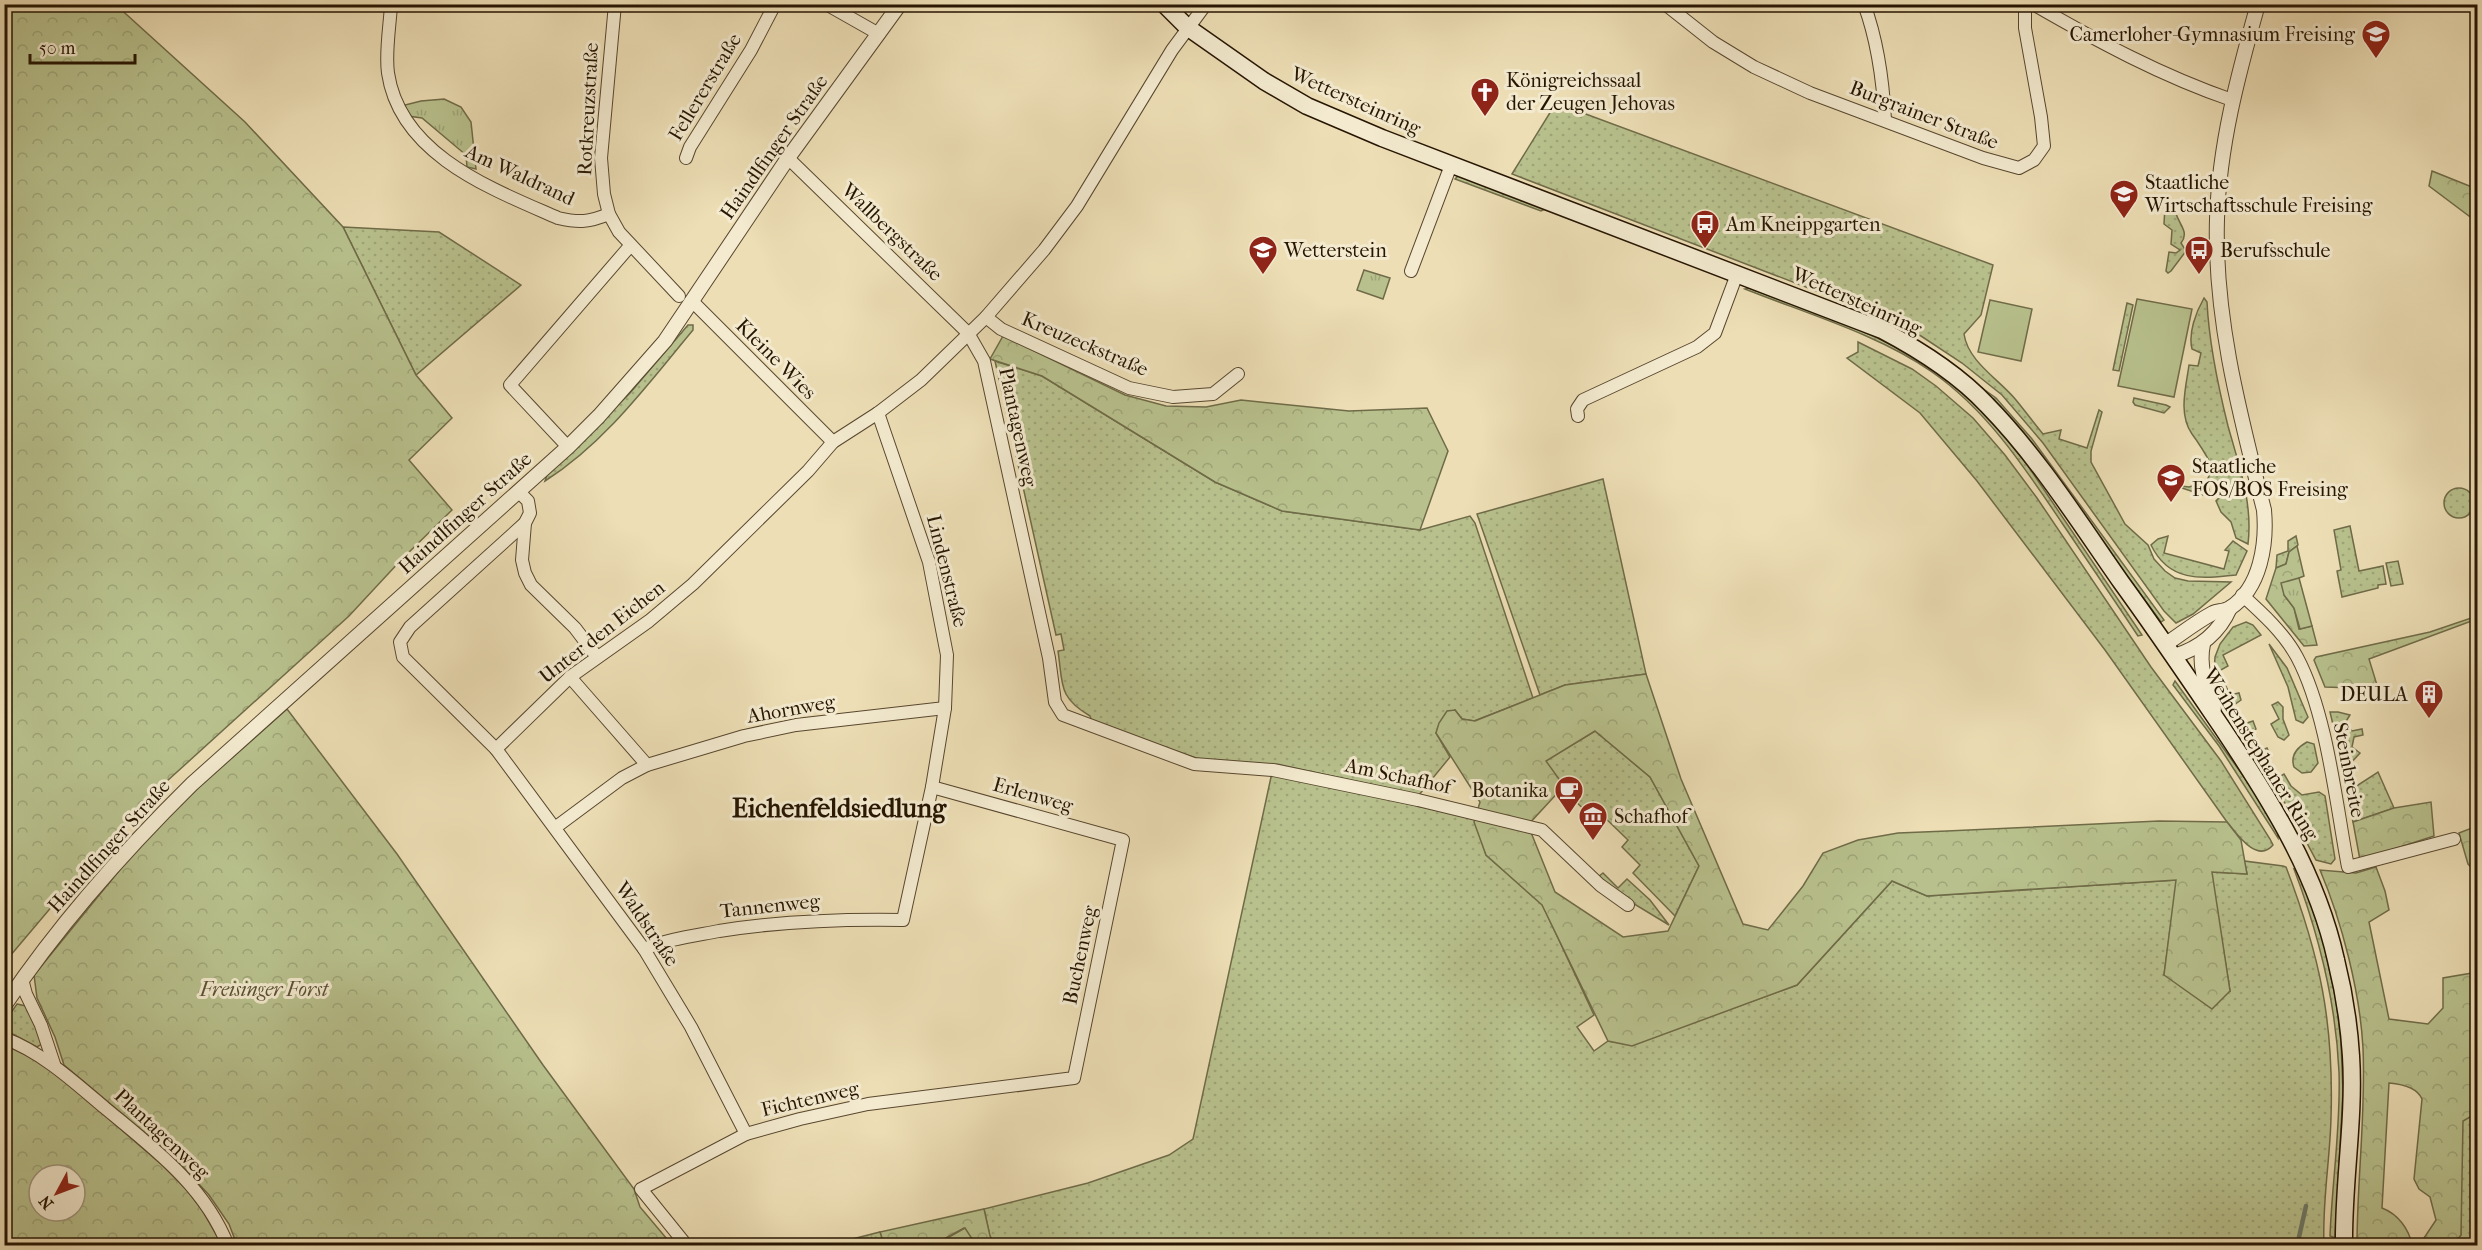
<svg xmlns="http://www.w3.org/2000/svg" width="2482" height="1250" font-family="'IM FELL French Canon',serif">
<defs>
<pattern id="grass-dots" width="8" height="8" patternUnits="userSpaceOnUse" patternTransform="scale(1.5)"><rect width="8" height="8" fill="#b8c18d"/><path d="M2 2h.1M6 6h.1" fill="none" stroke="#9ea578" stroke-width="1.8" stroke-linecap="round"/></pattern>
<pattern id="forest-crowns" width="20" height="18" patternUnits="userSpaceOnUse" patternTransform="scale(1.5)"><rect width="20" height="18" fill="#b8c18d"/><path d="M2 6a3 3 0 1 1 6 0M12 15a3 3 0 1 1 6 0" fill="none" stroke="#9ea578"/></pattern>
<pattern id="park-tufts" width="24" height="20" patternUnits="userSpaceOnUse" patternTransform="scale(1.5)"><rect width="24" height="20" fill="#b8c18d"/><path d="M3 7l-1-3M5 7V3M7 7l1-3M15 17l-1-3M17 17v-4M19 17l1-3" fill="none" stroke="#9ea578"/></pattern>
</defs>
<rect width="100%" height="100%" fill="#eddeb5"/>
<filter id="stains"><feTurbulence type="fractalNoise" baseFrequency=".00333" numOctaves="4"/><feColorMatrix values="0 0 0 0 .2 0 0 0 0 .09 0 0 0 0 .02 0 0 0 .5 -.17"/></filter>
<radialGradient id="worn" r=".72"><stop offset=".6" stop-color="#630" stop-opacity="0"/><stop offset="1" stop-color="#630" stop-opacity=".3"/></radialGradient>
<!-- grass -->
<g fill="url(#grass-dots)" stroke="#6f6b48" stroke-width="1.5">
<path d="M1556,103L1993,265L1981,315L1964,334C1968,362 2000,380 2016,400C2025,411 2034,423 2043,434L2061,430L2059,439L2087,448L2099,410L2102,412L2091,451V462L2125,524L2148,545L2154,559L2165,571L2175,578L2188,581L2231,582L2193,614L2176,623L2164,611L2043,443L2002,395L1962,363L1921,336L1863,309L1512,174Z"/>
<path d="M1458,176H1460L1545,209L1541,211L1455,179Z"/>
<path d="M2172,201L2175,202C2172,221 2192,229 2181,243L2186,251L2171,271L2168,273L2166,271L2169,252L2176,253L2180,250L2171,244L2172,230L2164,224L2165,206L2167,202Z"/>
<path d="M343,227L439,232L521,285L416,375Z"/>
<path d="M1749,288C1814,312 1881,333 1939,373C1974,397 2003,431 2028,466L2142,635L2138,636C2113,598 2087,560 2062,523C2025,468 1987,410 1932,372C1880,335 1805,313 1745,289Z"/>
<path d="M2204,298L2207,302C2209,343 2218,386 2228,426C2239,466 2253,503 2248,544L2236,538L2231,522L2221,512L2216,501L2223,494L2219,482L2208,478L2213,469L2212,466C2205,453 2201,446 2192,434C2178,414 2186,387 2189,365L2198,366L2201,353L2192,349C2188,333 2196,312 2204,298Z"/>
<path d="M2127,303L2133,305L2119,371L2113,370Z"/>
<path d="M688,325H693V330C648,384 605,443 545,481L547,475L630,393Z"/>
<path d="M1858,342L1912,369L1936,386L1973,418L2005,455L2037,498L2151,667L2221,761L2270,839L2273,845C2257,864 2237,834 2227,822L2105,650L1977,481L1920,413L1847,358L1858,352Z"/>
<path d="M995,361L1042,376L1215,482L1282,511L1420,530L1470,516L1475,523L1533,698L1474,721L1462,719L1455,710L1436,733L1450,757L1419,795L1277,764L1254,765L1199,759L1092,722L1090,716C1058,697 1063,685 1058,651L1064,650L1061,634L1056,635Z"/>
<path d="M1982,388L1996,398L2032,439L2164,620L2161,622L2029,442Z"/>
<path d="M2134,398L2166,405L2170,407L2164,413L2135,405L2133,402Z"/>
<path d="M1603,479L1646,674L1565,685L1540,695L1477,514Z"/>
<path d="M2207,482L2210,494L2206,496L2173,485L2189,487Z"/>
<circle cx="2459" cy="503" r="15"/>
<path d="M2350,526L2359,571L2383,566L2386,584L2378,585V588L2342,597L2337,571L2341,570L2334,530Z"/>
<path d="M2168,536L2164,553L2224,569L2229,551L2225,550L2233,541L2247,551L2236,575C2200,579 2169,582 2151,545L2158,539Z"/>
<path d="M2296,536L2298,545L2289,552L2286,564L2276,568L2277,555L2288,551V541Z"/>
<path d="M2398,561L2403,584L2391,586L2386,563Z"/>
<path d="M2246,622L2253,625L2261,635L2223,655L2228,666L2219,671L2230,695L2239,693L2241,700L2234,705L2244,724L2253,721L2256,729L2250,734L2260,751L2267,748L2271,757L2265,761L2276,779L2284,774L2291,786L2302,795L2319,792L2325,796L2335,859L2331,864L2316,860L2290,811L2244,740L2214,674L2215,657L2220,644L2233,627Z"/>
<path d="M2269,644L2287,668L2308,717L2303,723L2296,720L2288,687Z"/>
<path d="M2175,681L2257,795L2278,829V838L2219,746L2173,685Z"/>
<path d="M2278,702L2283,707V719L2289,735L2284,740L2278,737L2271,724L2279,719L2272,705Z"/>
<path d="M2330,712H2338L2350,715L2345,723L2352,731L2362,729L2363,735L2354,737L2352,747L2360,753L2349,765L2343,767Z"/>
<path d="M1595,731L1650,777L1699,866L1675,916L1633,873L1640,865L1622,847L1628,840L1601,814L1595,820L1571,797L1545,761Z"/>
<path d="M2307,742L2314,744L2318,763L2311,772L2302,773L2294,767C2290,755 2298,747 2307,742Z"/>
<path d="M2378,772L2394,808L2353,822L2345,782L2348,779L2352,789Z"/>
<path d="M1277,774L1475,819L1486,855L1542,904L1594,1015L1577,1027L1594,1051L1608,1041L1632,1045L1797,985L1892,881L1927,896L2177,880L2164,975L2230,991L2211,872L2247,874L2244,861L2283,866L2286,867C2320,956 2334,1022 2331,1118C2330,1160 2322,1203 2324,1245L996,1246L990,1237L984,1209L1088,1183L1169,1155L1193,1139L1271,777Z"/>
<path d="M2294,869L2299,871L2323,940L2336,1000L2341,1042L2343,1091L2335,1238L2330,1236C2332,1183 2341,1125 2339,1072C2336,1002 2319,935 2294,869Z"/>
<path d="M1603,873L1618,888L1627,879L1650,900L1669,925L1611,890L1598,877Z"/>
<path d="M17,1004L26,1006L38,1027L42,1044L37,1047L5,1030V1021Z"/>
<path d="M2477,1109V1245L2452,1246L2461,1235L2460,1117Z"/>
</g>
<!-- forest -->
<g fill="url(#forest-crowns)" stroke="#6f6b48" stroke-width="1.5" fill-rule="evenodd">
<path d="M5,4L67,5L74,10L80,5H116L245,122L343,227L416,375L452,418L409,460L452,510L401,560L349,616L145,801L75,879L5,962Z"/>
<path d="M2432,171L2477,189V222L2429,186Z"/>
<path d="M1003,336L1125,395L1166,406L1206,407L1241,400L1349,411L1427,408L1448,451L1420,530L1282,511L1215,482L1042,376L990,359Z"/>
<path d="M2297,546L2304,576L2299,578L2284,595L2294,608L2299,629L2312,626L2317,645L2304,646L2266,599L2276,568L2286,564L2289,552Z"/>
<path d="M2477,616V619L2369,659L2377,685L2354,688L2325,687L2314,660L2316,657L2430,632Z"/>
<path d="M1646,674L1681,779L1743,924L1768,930L1803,886L1823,853L1858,840L1898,833L1947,831L2159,821L2227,822L2241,840L2247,874L2212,872L2230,991L2212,1009L2164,975L2176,880L1927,896L1892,881L1797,985L1632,1046L1608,1041L1542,905L1486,855L1474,822L1480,802L1436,733L1439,723L1447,711L1455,710L1462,719L1475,721L1565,685ZM1595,731L1650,777L1699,866L1668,931L1623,937L1555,892L1528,825L1564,786L1546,761Z"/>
<path d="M287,709L397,854L543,1065L634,1189L640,1207L672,1245H237L229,1224L209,1195L174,1157L64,1065L55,1037L37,998L34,975L140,845L200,786Z"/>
<path d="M2431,802L2434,836L2360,860L2353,822L2394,808Z"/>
<path d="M2477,826V889L2474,870L2468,864L2459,833Z"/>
<path d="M2376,867L2385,891L2389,910L2369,922L2389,1019L2428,1024L2443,1008V978L2472,973L2477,967V1113L2463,1121L2461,1235L2452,1245H2420V1244L2436,1220L2430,1197L2419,1189L2414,1179L2422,1099C2417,1087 2401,1084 2389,1083L2382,1208C2398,1214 2409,1229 2412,1245H2357C2357,1180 2366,1114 2363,1048C2360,992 2342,922 2320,870L2356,873Z"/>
<path d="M5,1045L45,1064L162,1165L187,1190L202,1210L222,1245L5,1246ZM39,1175H75V1211H39Z"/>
<path d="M984,1209L990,1236L996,1245H976L964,1228L933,1245H884L880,1232Z"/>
</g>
<!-- park -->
<g fill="url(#park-tufts)" stroke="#6f6b48" stroke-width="1.5">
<path d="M444,99L461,107L471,122L476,169L467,167L466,155L422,118L408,116L405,105L421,101Z"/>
<path d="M1364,270L1390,278L1383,299L1357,290Z"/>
<path d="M2299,578L2312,626L2300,629L2294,608L2284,595L2281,583Z"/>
<path d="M965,1228L976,1245L933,1246Z"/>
<path d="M880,1232L884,1245H829Z"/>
</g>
<!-- pitch -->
<g fill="#b8c18d" stroke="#6f6b48" stroke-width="1.5">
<path d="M2137,299L2192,309L2174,397L2118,386Z"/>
<path d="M1990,300L2032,309L2021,361L1978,352Z"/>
</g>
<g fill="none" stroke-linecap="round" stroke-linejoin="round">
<!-- stream -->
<path stroke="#6c7967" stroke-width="4.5" d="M2297,1246L2306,1206"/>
<!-- minor casing -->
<g stroke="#58472f" stroke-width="14">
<g id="minor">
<path d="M391,4C390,26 385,52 388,73C400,155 492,189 558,218C580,223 589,222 609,214"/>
<path d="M615,4L601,158L604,194L609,214L619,232L679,296"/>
<path d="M826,4L879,34"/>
<path d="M1665,4L1713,42L1754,67L1810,93L1983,158L2019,168L2034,160L2044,146L2041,117L2025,28V4"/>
<path d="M1864,4C1878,42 1883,80 1885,120"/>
<path d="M2033,4C2097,41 2162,76 2232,100"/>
<path d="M686,158L690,147L751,50L775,4"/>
<path d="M788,158L968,333L984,361L1049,658L1055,702L1063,715L1194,764L1273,770L1418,800L1542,830L1600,885L1628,905"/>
<path d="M1411,271L1451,165"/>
<path d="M693,302L833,442"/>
<path d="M986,317L1001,329L1129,388L1173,397L1213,394L1238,374"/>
<path d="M1578,416L1577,409L1583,400L1697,347L1715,333L1737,274"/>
<path d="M568,447L510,385L630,246"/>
<path d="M518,491L528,501L530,513L525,523L522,560L525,573L531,585L575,628L597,657"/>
<path d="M525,523L410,627L400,642L403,657L496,749L570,677L649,621L693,584L808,471L833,442L878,413L921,380L986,317L1044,250L1077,206L1172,50L1206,4"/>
<path d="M2242,595C2262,613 2284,633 2297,657C2327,713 2336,804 2348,867L2454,839"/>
<path d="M570,677L647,765"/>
<path d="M496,749L644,949L691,1027L746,1134"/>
<path d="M556,827L622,778L647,765L744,736L796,725L945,708"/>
<path d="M644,949C668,939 693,936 719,931C781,921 841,919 903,920L932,787L945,708L947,655L929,562L878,413"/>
<path d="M22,979L26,994L41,1025L54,1064"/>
<path d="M4,1038C43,1053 73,1081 105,1108C152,1147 205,1186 228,1246"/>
<path d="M687,1246L641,1189L746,1134L800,1119L868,1104L1074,1078L1123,840L932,787"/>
</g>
</g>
<!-- tertiary casing -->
<g stroke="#58472f" stroke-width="16">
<g id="tertiary">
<path d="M2166,644C2181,634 2196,622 2213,613C2218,611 2225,611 2230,608C2261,588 2267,543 2264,510C2240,415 2214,318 2217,219C2219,146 2238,75 2258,4"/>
<path d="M2203,644C2198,667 2207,689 2214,709"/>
<path d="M2174,656C2201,648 2219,633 2230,608"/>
<path d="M4,1006C59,924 122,853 192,784L568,447L599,416L665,341L788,158L900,4"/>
</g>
</g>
<!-- secondary casing -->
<g stroke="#261502" stroke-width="19">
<path id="secondary" d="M1164,4L1187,27L1264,81L1307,106L1382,138L1882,330C1920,350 1957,373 1987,405C2038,457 2079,522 2121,582C2156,630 2189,679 2223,729C2271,801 2317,874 2336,960C2344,992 2349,1024 2351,1056C2355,1119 2343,1182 2344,1246"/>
</g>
<!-- minor -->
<use href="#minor" stroke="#f3eacf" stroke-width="12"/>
<!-- tertiary -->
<use href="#tertiary" stroke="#f3eacf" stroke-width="14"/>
<!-- secondary -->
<use href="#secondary" stroke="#f3eacf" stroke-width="16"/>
</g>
<!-- icons -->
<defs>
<g id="school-pin" transform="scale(1.5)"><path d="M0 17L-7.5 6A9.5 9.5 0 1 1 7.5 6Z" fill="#8f2418" stroke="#f3eacf"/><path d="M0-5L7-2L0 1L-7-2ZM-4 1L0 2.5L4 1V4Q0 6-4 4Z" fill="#fff"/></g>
<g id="church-pin" transform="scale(1.5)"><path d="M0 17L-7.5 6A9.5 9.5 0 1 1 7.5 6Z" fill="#8f2418" stroke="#f3eacf"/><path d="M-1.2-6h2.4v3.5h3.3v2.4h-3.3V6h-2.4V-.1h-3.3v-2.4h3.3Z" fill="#fff"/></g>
<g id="bus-pin" transform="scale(1.5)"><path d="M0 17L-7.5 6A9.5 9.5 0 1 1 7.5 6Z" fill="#8f2418" stroke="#f3eacf"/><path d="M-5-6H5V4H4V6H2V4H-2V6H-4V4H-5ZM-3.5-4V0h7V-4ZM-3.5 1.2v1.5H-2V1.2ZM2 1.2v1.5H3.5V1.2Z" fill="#fff"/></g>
<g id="building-pin" transform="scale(1.5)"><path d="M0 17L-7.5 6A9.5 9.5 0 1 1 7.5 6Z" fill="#8f2418" stroke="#f3eacf"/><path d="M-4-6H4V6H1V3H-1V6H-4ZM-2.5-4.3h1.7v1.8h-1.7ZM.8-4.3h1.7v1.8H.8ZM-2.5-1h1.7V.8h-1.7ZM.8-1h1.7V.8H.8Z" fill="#fff"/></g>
<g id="cafe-pin" transform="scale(1.5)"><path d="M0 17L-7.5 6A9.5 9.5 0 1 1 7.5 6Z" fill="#8f2418" stroke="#f3eacf"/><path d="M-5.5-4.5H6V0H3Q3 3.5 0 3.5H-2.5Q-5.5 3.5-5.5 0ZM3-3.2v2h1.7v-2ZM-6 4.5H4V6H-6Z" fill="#fff"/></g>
<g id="museum-pin" transform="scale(1.5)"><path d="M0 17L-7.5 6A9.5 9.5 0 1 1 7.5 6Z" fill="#8f2418" stroke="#f3eacf"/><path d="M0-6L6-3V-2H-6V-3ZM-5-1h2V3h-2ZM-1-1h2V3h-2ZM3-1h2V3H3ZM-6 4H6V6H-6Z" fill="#fff"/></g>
</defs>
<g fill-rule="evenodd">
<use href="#school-pin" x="2376" y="34"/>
<use href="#church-pin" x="1485" y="92"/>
<use href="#school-pin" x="2124" y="194"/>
<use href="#bus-pin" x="1705" y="224"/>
<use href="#school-pin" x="1263" y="250"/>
<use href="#bus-pin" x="2199" y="250"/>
<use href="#school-pin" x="2171" y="478"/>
<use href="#building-pin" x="2429" y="694"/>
<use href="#cafe-pin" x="1569" y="790"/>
<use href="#museum-pin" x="1593" y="816"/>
</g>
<g text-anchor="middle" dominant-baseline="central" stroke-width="6" stroke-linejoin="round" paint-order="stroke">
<!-- poi labels -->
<g font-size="20" fill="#261502" stroke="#f3eacf" text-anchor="start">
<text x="2355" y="34" text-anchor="end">Camerloher-Gymnasium Freising</text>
<text x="1506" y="80">Königreichssaal<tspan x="1506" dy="23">der Zeugen Jehovas</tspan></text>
<text x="2145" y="182">Staatliche<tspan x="2145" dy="23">Wirtschaftsschule Freising</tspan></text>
<text x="1726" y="224">Am Kneippgarten</text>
<text x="1284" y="250">Wetterstein</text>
<text x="2220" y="250">Berufsschule</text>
<text x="2192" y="466">Staatliche<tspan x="2192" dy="23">FOS/BOS Freising</tspan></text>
<text x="2408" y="694" text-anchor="end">DEULA</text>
<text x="1548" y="790" text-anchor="end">Botanika</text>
<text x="1614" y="816">Schafhof</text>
</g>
<!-- street labels -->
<g font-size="20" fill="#261502" stroke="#f3eacf">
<text transform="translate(705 87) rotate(-59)">Fellererstraße</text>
<text transform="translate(1356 101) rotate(24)">Wettersteinring</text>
<text transform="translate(588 109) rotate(-87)">Rotkreuzstraße</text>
<text transform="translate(1924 115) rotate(21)">Burgrainer Straße</text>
<text transform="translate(774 147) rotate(-55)">Haindlfinger Straße</text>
<text transform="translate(520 175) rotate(25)">Am Waldrand</text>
<text transform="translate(892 232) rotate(44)">Wallbergstraße</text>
<text transform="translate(1857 301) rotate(24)">Wettersteinring</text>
<text transform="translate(1085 344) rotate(23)">Kreuzeckstraße</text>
<text transform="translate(776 359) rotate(45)">Kleine Wies</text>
<text transform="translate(1018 427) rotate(78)">Plantagenweg</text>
<text transform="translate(465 513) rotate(-42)">Haindlfinger Straße</text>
<text transform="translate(947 571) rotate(76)">Lindenstraße</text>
<text transform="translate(602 632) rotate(-38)">Unter den Eichen</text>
<text transform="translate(791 709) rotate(-10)">Ahornweg</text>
<text transform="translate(2261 754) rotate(58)">Weihenstephaner Ring</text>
<text transform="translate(2349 770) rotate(79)">Steinbreite</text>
<text transform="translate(1398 776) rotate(12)">Am Schafhof</text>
<text transform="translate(1033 795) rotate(16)">Erlenweg</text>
<text transform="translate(109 846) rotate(-48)">Haindlfinger Straße</text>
<text transform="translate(770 906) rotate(-6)">Tannenweg</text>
<text transform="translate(647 924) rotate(56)">Waldstraße</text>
<text transform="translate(1080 955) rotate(-78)">Buchenweg</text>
<text transform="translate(810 1099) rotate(-13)">Fichtenweg</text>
<text transform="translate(162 1134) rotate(43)">Plantagenweg</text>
</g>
<!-- park labels -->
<g font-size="20" font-style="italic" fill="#595133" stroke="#f3eacf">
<text x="264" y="989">Freisinger Forst</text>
</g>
<!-- district labels -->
<g font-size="26" font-weight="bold" fill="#261502" stroke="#f3eacf">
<text x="839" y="808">Eichenfeldsiedlung</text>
</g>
</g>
<!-- margin -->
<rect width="2482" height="1250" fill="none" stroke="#eddeb5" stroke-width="24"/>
<rect x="6" y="6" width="2470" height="1238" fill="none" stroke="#261502" stroke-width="3"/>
<rect x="12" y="12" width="2458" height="1226" fill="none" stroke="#261502" stroke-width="1.5"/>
<!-- north arrow -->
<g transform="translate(57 1193) rotate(229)"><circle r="28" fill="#f3eacf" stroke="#a1957d" stroke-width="1.5"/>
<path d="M0-4.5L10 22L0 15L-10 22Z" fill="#8f2418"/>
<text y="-9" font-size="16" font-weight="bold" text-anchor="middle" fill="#261502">N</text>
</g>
<!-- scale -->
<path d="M30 54v9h105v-9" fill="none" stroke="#261502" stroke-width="3"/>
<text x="39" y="54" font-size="18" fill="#261502" stroke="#f3eacf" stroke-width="4.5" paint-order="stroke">50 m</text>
<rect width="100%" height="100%" filter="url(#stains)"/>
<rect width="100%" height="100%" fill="url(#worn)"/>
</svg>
